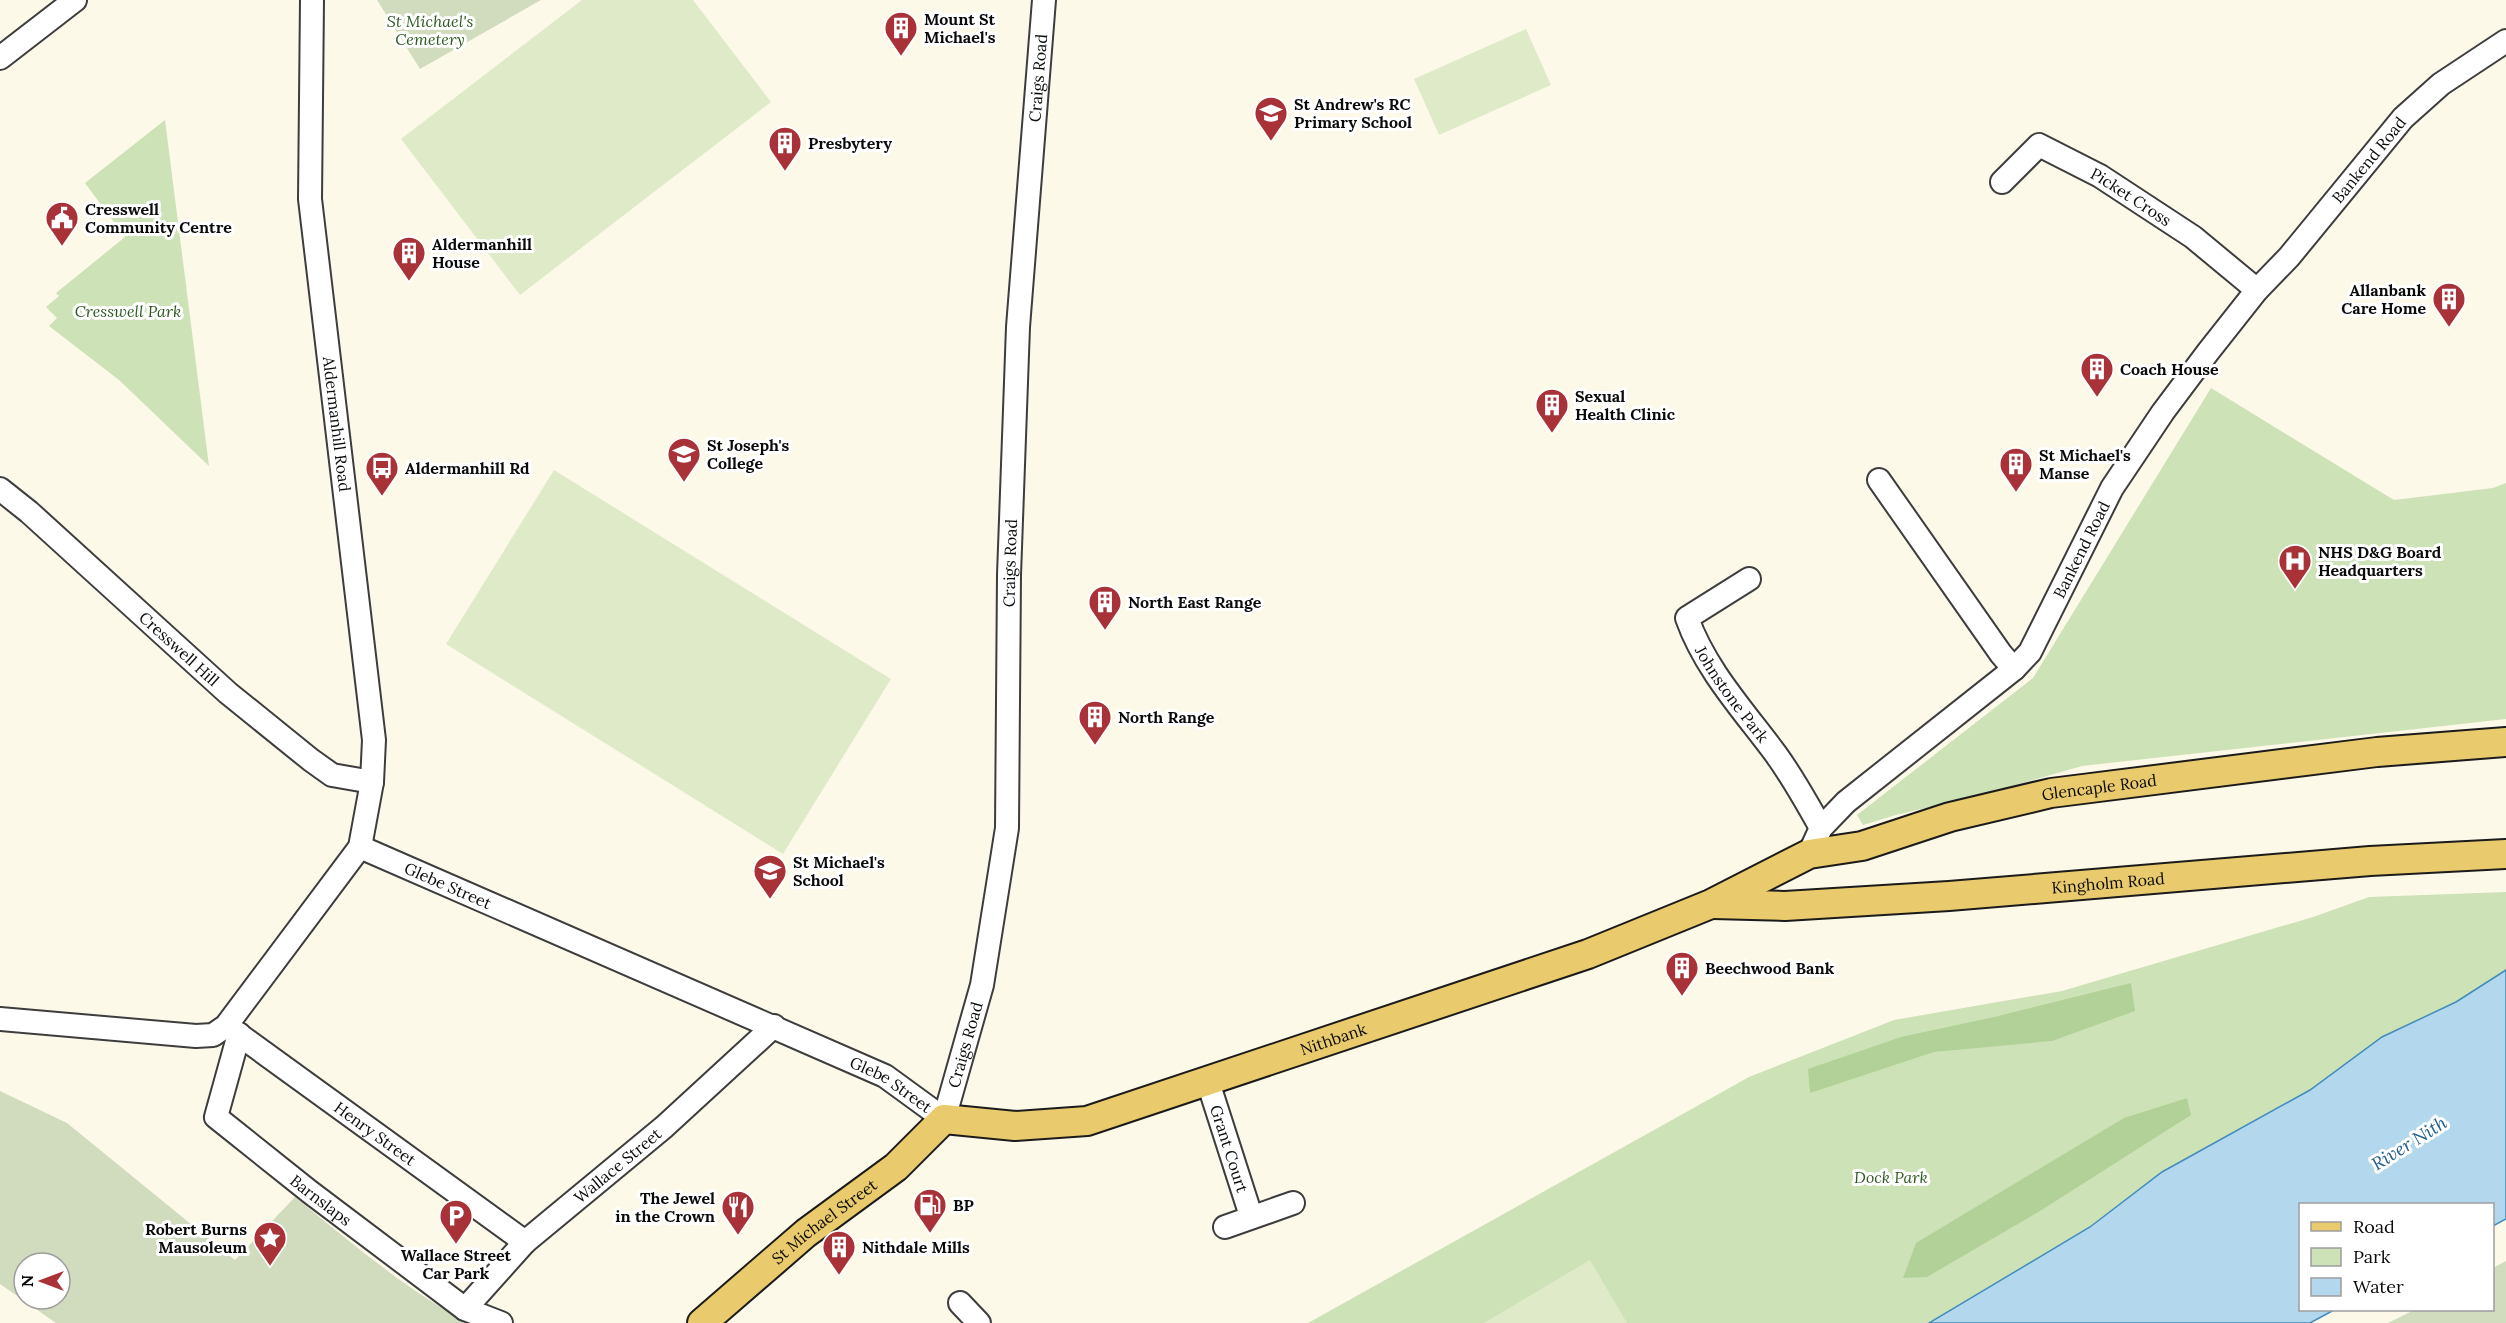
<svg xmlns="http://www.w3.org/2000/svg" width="2506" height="1323" font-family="Lora,serif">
<rect width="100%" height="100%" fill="#fdf9e9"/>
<!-- green -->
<g fill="#cee2b7">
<path d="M165,120L209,466L119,380L49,326L57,318L46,307L59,296L56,293L125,237L85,183Z"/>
<path d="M2211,388L2394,500L2493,488L2506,483V719L2082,766L1977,796L1896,815L1863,825L1857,815L2033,678Z"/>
<path d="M2506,892V970L2456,1002L2382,1037L2310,1090L2162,1172L2091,1227L1929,1323H1308L1749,1077L1894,1020L2062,991L2313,917L2369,897Z"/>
</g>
<!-- forest -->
<g fill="#b2d198">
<path d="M2131,983L2135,1011L2052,1041L1934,1052L1810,1093L1808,1069L1901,1037L1994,1017Z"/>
<path d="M2187,1098L2191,1115L2040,1211L1927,1277L1903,1278L1916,1243L2124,1118Z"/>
</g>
<!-- cemetery -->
<g fill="#d1dbbe" fill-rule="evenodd">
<path d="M377,0H541L420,69Z"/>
<path d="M0,1091L67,1123L235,1260L295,1197C350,1242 405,1289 468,1323H56L0,1284ZM24,1263H60V1299H24Z"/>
<path d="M2506,1261V1323H2388L2414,1310H2492L2493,1268Z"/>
</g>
<!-- pitch -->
<g fill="#dfebc8">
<path d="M582,0H693L771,102L520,295L401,139Z"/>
<path d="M1526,29L1551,85L1439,135L1414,79Z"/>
<path d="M554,470L891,679L783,854L446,644Z"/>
<path d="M1590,1260L1627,1323H1484Z"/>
</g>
<!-- water -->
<path fill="#b3d8ee" stroke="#428cbd" stroke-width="1.5" d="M2506,970V1219L2493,1226L2492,1204H2300V1310H2334L2310,1323H1929L2090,1227L2162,1172L2310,1090L2382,1037L2456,1002Z"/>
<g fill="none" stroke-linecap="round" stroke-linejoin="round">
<!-- minor casing -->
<g stroke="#3d3d3d" stroke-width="26">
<g id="minor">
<path d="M0,58L75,0"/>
<path id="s1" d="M2002,182L2039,145L2100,176L2193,237L2257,290"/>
<path d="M1879,480L2001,654L2014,669"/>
<path id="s2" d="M0,489L29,512L228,693L311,760L332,775L372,782"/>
<path id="s3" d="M1749,579L1687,618C1705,669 1743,710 1775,753C1792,776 1807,803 1821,828"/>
<path id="s4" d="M360,847L885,1076L944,1119L982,985L1007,828L1009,575L1018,327L1044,0"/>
<path id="s5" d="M1809,854L1821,828L1846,802L2014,669L2030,652L2112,488L2163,412L2208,352L2257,290L2289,257L2403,118L2441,84L2506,41"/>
<path d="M0,1019L196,1036L213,1035L226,1026L360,847L372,782L374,740L310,199L312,0"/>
<path id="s6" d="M227,1026L525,1242"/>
<path id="s7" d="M239,1034L216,1117L310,1192L465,1309L501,1323"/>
<path id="s8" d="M1208,1082L1251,1216"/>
<path d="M1225,1227L1293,1203"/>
<path d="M960,1303L979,1323"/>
<path id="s9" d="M465,1309L525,1242L664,1127L774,1026"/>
</g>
</g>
<!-- major casing -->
<g stroke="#1b1b1b" stroke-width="32">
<g id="major">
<path id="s10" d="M1713,904L1785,906L1949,896L2370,861L2506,854"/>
<path id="s11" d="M702,1323L806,1233L896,1167L944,1119L1015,1126L1087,1121L1588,954L1711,904L1809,854L1862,846L1950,817L2051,793L2377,752L2506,742"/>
</g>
</g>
<!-- minor -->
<use href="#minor" stroke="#fff" stroke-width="22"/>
<!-- major -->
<use href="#major" stroke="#e9ca6c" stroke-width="28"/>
</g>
<!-- icons -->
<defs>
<g id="building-pin" transform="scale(1.725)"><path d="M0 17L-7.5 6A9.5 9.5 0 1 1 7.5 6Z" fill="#a93238" stroke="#fff"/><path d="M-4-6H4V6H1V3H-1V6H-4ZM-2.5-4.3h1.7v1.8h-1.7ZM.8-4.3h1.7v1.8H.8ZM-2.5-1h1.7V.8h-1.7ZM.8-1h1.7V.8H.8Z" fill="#fff"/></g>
<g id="school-pin" transform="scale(1.725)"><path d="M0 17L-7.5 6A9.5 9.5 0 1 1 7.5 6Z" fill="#a93238" stroke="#fff"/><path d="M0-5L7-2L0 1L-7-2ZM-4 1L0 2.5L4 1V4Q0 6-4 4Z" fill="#fff"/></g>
<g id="civic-pin" transform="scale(1.725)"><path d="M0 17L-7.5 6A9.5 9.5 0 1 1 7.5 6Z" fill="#a93238" stroke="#fff"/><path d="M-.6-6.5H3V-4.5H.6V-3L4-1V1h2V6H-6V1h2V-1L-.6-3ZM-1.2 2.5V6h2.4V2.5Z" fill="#fff"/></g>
<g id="bus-pin" transform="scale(1.725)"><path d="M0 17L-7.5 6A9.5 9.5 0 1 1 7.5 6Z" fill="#a93238" stroke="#fff"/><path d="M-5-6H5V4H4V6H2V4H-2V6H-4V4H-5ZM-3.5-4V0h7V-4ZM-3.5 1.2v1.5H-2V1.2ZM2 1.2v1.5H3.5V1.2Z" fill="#fff"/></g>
<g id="hospital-pin" transform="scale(1.725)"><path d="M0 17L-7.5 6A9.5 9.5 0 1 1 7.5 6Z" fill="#a93238" stroke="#fff"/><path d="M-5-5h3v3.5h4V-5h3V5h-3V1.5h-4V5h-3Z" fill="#fff"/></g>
<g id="fuel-pin" transform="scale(1.725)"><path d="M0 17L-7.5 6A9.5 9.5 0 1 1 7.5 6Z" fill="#a93238" stroke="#fff"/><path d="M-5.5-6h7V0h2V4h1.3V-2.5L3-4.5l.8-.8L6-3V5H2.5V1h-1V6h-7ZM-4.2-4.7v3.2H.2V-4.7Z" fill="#fff"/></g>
<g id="restaurant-pin" transform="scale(1.725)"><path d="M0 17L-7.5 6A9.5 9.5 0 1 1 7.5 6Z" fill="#a93238" stroke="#fff"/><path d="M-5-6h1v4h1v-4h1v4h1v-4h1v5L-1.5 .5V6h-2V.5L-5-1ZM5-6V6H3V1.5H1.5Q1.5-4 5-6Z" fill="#fff"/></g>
<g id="parking-pin" transform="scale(1.725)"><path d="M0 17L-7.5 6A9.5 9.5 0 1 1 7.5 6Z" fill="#a93238" stroke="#fff"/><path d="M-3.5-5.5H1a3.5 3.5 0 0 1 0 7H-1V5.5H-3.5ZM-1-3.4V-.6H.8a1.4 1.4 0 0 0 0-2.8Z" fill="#fff"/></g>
<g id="sight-pin" transform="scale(1.725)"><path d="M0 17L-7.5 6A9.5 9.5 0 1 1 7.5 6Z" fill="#a93238" stroke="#fff"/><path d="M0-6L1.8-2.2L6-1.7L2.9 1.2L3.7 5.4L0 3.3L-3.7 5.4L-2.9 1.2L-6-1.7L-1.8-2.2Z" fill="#fff"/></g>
</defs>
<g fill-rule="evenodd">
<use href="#building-pin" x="901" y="28"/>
<use href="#school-pin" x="1271" y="113"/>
<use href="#building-pin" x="785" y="143"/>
<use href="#civic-pin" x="62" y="218"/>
<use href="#building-pin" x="409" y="253"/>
<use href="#building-pin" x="2449" y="299"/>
<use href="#building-pin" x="2097" y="369"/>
<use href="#building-pin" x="1552" y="405"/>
<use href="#school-pin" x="684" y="454"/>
<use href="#building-pin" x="2016" y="464"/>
<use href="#bus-pin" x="382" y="468"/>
<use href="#hospital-pin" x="2295" y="561"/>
<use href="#building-pin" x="1105" y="602"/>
<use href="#building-pin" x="1095" y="717"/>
<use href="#school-pin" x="770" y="871"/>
<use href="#building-pin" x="1682" y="968"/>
<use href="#fuel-pin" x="930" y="1205"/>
<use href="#restaurant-pin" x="738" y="1207"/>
<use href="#parking-pin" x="456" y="1216"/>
<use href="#sight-pin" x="270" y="1238"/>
<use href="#building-pin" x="839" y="1247"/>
</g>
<g text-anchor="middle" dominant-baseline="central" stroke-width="6" stroke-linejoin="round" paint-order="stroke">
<!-- poi labels -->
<g font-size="16" font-weight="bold" fill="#0a0a0a" stroke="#fff" text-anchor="start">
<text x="924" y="19">Mount St<tspan x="924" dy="18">Michael's</tspan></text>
<text x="1294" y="104">St Andrew's RC<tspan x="1294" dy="18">Primary School</tspan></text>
<text x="808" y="143">Presbytery</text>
<text x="85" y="209">Cresswell<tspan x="85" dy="18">Community Centre</tspan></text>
<text x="432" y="244">Aldermanhill<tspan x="432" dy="18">House</tspan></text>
<text x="2426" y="290" text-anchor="end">Allanbank<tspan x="2426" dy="18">Care Home</tspan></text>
<text x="2120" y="369">Coach House</text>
<text x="1575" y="396">Sexual<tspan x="1575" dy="18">Health Clinic</tspan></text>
<text x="707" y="445">St Joseph's<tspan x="707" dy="18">College</tspan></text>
<text x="2039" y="455">St Michael's<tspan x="2039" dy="18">Manse</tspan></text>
<text x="405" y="468">Aldermanhill Rd</text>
<text x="2318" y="552">NHS D&amp;G Board<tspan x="2318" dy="18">Headquarters</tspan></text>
<text x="1128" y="602">North East Range</text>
<text x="1118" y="717">North Range</text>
<text x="793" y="862">St Michael's<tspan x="793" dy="18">School</tspan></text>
<text x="1705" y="968">Beechwood Bank</text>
<text x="715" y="1198" text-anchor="end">The Jewel<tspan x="715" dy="18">in the Crown</tspan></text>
<text x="953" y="1205">BP</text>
<text x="247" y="1229" text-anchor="end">Robert Burns<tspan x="247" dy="18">Mausoleum</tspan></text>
<text x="862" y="1247">Nithdale Mills</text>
<text x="456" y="1255" text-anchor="middle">Wallace Street<tspan x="456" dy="18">Car Park</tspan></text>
</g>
<!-- park labels -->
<g font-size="16" font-style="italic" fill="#2e5922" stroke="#fff">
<text x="430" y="21">St Michael's<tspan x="430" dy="18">Cemetery</tspan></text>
<text x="128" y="311">Cresswell Park</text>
<text x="1891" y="1177">Dock Park</text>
</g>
<!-- street labels -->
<g font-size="16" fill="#0a0a0a" stroke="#fff">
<text stroke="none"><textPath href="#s4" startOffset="1695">Craigs Road</textPath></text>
<text stroke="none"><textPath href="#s5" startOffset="903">Bankend Road</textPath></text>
<text stroke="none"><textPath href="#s1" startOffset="158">Picket Cross</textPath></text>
<text transform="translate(337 424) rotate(83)">Aldermanhill Road</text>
<text stroke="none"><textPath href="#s5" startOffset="417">Bankend Road</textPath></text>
<text stroke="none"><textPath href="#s4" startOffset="1209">Craigs Road</textPath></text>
<text stroke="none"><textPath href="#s2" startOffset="240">Cresswell Hill</textPath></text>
<text stroke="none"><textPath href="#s3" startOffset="162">Johnstone Park</textPath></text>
<text stroke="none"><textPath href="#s11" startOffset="1530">Glencaple Road</textPath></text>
<text stroke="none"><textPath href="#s10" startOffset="396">Kingholm Road</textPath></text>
<text stroke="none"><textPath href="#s4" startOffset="96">Glebe Street</textPath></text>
<text stroke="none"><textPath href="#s11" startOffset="720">Nithbank</textPath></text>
<text stroke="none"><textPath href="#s4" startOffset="723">Craigs Road</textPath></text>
<text stroke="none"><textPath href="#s4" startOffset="582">Glebe Street</textPath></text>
<text stroke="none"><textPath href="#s6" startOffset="183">Henry Street</textPath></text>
<text stroke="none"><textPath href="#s8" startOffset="70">Grant Court</textPath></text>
<text stroke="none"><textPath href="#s9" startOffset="210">Wallace Street</textPath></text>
<text stroke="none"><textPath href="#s7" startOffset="220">Barnslaps</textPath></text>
<text stroke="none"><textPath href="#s11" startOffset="159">St Michael Street</textPath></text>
</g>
<!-- water labels -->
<g font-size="18" font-style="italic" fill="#225e8c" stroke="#fff">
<text transform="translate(2409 1143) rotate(-32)">River Nith</text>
</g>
</g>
<!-- legend -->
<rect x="2299" y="1203" width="195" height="108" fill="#ffffff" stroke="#9d9d9d" stroke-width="1.5"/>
<rect x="2311" y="1222" width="30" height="9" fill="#e9ca6c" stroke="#9d9d9d" stroke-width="1.5"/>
<text x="2353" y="1233" font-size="18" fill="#0a0a0a">Road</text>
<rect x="2311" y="1248" width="30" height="18" fill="#cee2b7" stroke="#9d9d9d" stroke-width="1.5"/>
<text x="2353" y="1263" font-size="18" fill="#0a0a0a">Park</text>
<rect x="2311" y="1278" width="30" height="18" fill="#b3d8ee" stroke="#9d9d9d" stroke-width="1.5"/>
<text x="2353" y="1293" font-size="18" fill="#0a0a0a">Water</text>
<!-- north arrow -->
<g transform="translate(42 1281) rotate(270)"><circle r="28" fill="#ffffff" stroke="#9d9d9d" stroke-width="1.5"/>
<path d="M0-4.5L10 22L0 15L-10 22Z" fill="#a93238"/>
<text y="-9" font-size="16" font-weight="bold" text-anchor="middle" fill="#0a0a0a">N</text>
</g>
</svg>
